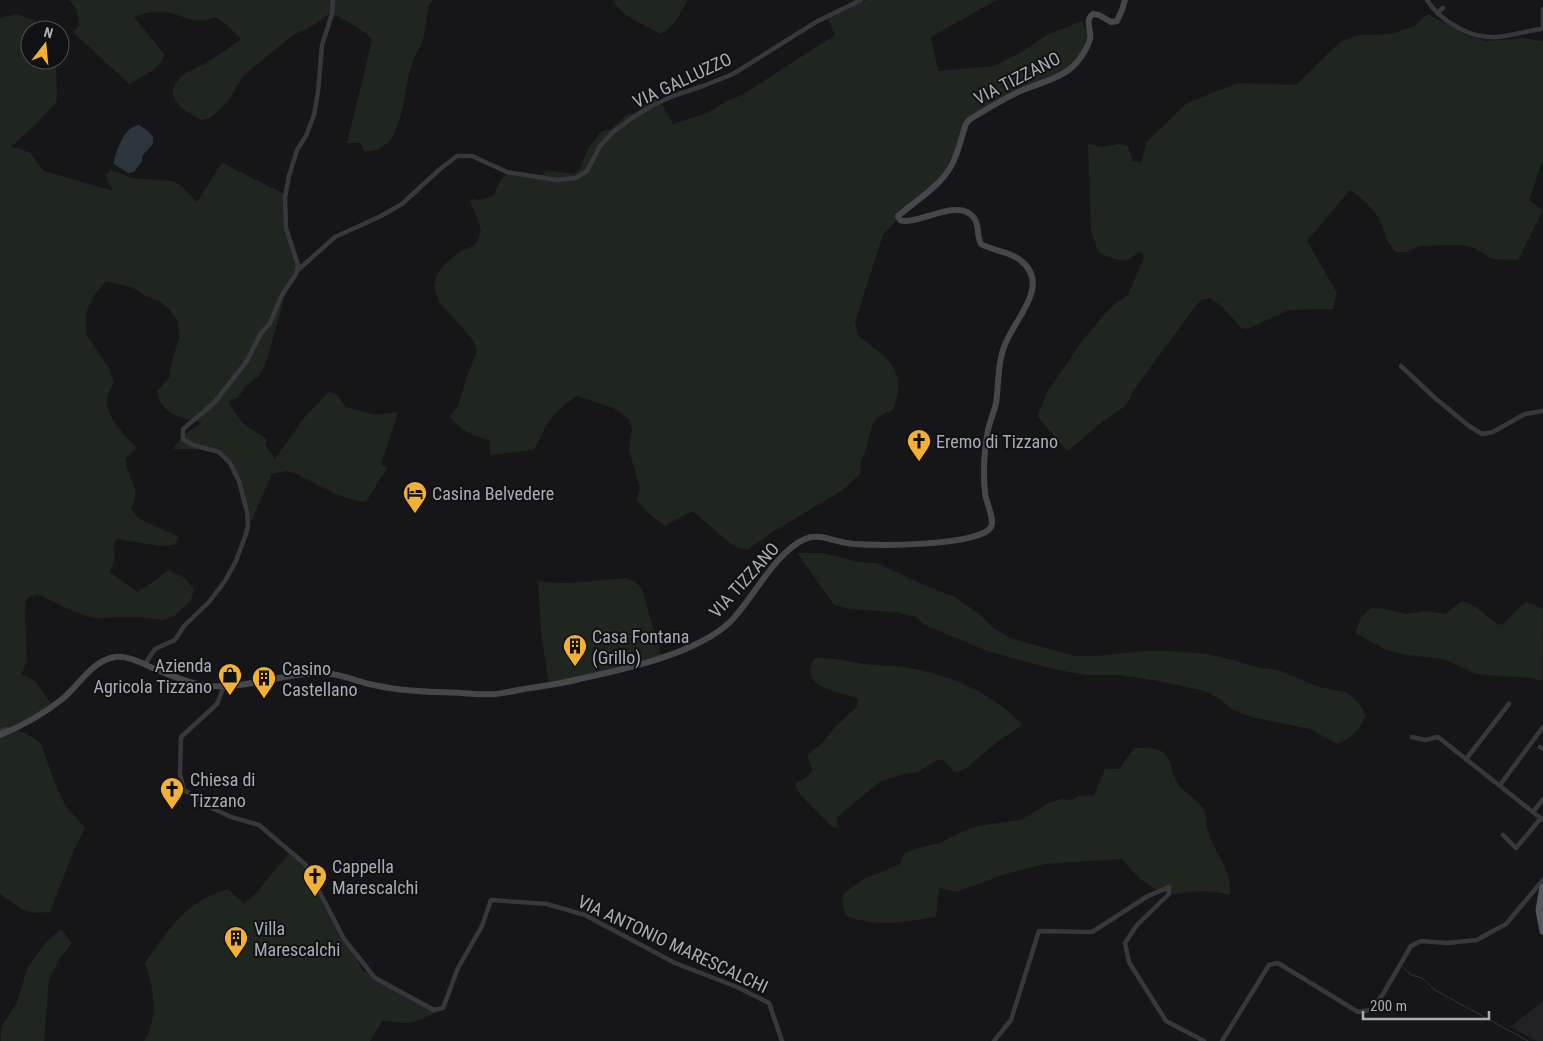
<svg xmlns="http://www.w3.org/2000/svg" width="1543" height="1041" font-family="'Roboto Condensed',sans-serif">
<rect width="100%" height="100%" fill="#161618"/>
<!-- built -->
<path fill="#222225" d="M1543,1001V1041H1537L1510,1027Z"/>
<!-- green -->
<g fill="#1e261f">
<path d="M69,0H433L429,5C426,17 426,31 422,43C419,50 414,57 412,64C405,85 404,120 391,139C385,147 373,153 364,151L360,143H347L372,40C362,27 347,22 333,14L330,13L314,25L293,35L243,76L227,103L210,118L202,120C183,111 160,96 182,76C190,69 201,67 209,61C220,54 231,47 241,39L226,24L215,17C187,30 173,0 134,17L164,54C162,69 141,77 129,84L73,32L79,26L77,10Z"/>
<path d="M613,0H688C680,13 674,28 660,34C643,24 622,17 613,0Z"/>
<path d="M867,0H997L931,37L938,71L994,66L1018,54L1047,35L1081,21L1087,31V45L1073,65L967,122L953,163L942,183L909,206L883,235L855,322L858,335C874,350 898,360 898,385C898,393 896,401 894,409L876,418L871,429L866,449L861,461L860,474L857,477L841,491L771,533L747,550L734,546L692,511L665,526L646,511L637,500L640,488L629,450L632,430L629,419L613,408L577,396C566,403 552,415 546,426C541,435 539,443 533,450L490,455V441C474,435 460,431 450,416L458,406L466,379L477,351L474,341L439,302L434,288L436,276L445,264L458,253L475,245L481,232L479,222L470,202L472,199L479,200L493,196L502,178L510,173L540,178L546,170L574,174L580,169L588,149L601,132L611,129L626,115L636,113L652,98L662,104L673,124L707,113L728,100L742,95L835,35L827,16Z"/>
<path d="M17,14L35,21L45,30H30V60H56L57,101L38,122L11,147L21,149L30,153L44,171L113,191L105,175L112,170L133,178L173,181L183,187L197,202L222,163L286,195L283,212L285,234L297,264L296,274L285,296L266,363L259,376L245,387L238,398L228,401C233,409 238,419 244,424C252,431 260,433 267,440L265,445L275,459L304,418L329,392L336,394L346,407L375,415L398,412L381,465L387,468L366,502L357,501L335,494L297,474L286,471L272,474L251,522C246,506 236,464 222,455C212,448 185,449 173,449L183,436L202,422C180,418 162,416 157,391L170,377V368L179,338L178,321L169,309L159,301L146,296L133,288L106,281L95,294L86,313V334L110,370L114,382C112,386 109,392 107,397C103,413 126,437 137,448L126,458C125,478 143,487 131,509L138,518L179,537L174,545L160,546L116,539L113,546L115,558L110,572L137,592C149,586 158,577 169,570L185,578L194,589L191,600L174,616L163,620L141,617L93,618L75,612L37,594L26,599L25,619L27,661L21,674L35,681L51,704L17,731L28,734L41,744L55,783L65,805L85,828L74,850L50,912L33,913L22,909L0,894V18Z"/>
<path d="M1428,14L1466,35L1487,41L1523,38L1543,41V159L1529,200L1543,210L1518,260L1493,259L1474,248L1460,245L1420,246L1407,252H1396C1385,240 1386,234 1380,221C1374,207 1361,198 1350,190L1307,241L1337,293L1333,309L1289,310L1247,329L1241,328L1223,307L1210,298L1200,300L1133,391C1127,410 1115,412 1101,423C1089,432 1080,443 1067,451L1037,416L1049,389L1083,340L1101,318L1115,304L1128,295L1144,257L1143,254L1138,252C1135,255 1132,258 1128,260C1122,262 1103,256 1098,251L1091,231L1088,144L1103,147L1119,144L1128,146L1133,161L1141,162L1147,142L1187,103L1237,83L1296,85L1341,41L1360,35L1391,34L1414,26Z"/>
<path d="M797,553H823L859,562L877,563L926,586L955,597L978,613L993,628L1013,639L1075,656H1096L1145,651H1172L1207,654L1233,660L1256,667L1281,671L1319,687L1346,692L1358,702L1366,715C1360,729 1352,738 1337,744L1310,729L1251,717L1232,709L1220,699L1205,691L1153,680L1119,675H1087L1057,670L987,651L925,625L916,617L895,612L850,609L834,605Z"/>
<path d="M626,578L636,582L642,589L661,656L549,685L541,632L538,581C571,586 594,580 626,578Z"/>
<path d="M1462,601C1469,603 1475,606 1481,611C1489,617 1492,622 1502,625C1512,617 1516,607 1527,602L1543,609L1542,681L1530,678L1476,674L1444,659L1405,655L1387,650L1355,633L1361,617L1371,608L1386,609L1407,614L1425,611L1445,614Z"/>
<path d="M814,658C835,657 854,663 874,665C882,666 890,665 897,666C944,672 990,691 1023,725L1001,739L964,770L955,772L942,759L931,763L919,772L900,775L880,782L837,817L838,828L832,827L799,793L795,784C802,779 808,778 812,770L807,755L821,744L835,727L857,707L858,699C845,692 810,691 810,670C810,666 813,662 814,658Z"/>
<path d="M1134,748C1142,748 1154,747 1161,751C1173,758 1170,774 1178,784C1186,794 1199,800 1205,812C1207,817 1206,825 1208,831C1214,853 1232,868 1230,895C1217,892 1205,890 1191,892C1185,892 1178,895 1172,894C1150,891 1135,875 1122,859L1045,864L1005,874L957,892L939,888L936,917C907,922 872,928 845,915L842,902L844,893L864,879L900,864L905,853L918,848L940,843L957,834L977,826L1020,820L1049,803L1061,799L1072,800L1079,796L1094,795L1105,769H1119Z"/>
<path d="M291,851L304,865L318,885L363,971L386,981L437,1012C426,1017 413,1024 402,1023C395,1023 389,1021 382,1021L370,1041H144C159,1018 154,988 145,963C168,930 187,900 228,889L244,904L256,893Z"/>
<path d="M61,929L72,943L60,958L49,979L44,1041H1V1027L17,1003L27,969L45,943Z"/>
</g>
<!-- water -->
<path fill="#2c353c" d="M139,125L148,131L153,137V144L142,156V161L134,172L128,173L114,164C114,154 123,134 131,128C133,127 136,126 139,125Z"/>
<g fill="none" stroke-linecap="round" stroke-linejoin="round">
<!-- stream -->
<path stroke="#2c353c" stroke-width="1" d="M1403,967L1411,975L1422,978L1435,990L1528,1041"/>
<!-- street -->
<g stroke="#37383d" stroke-width="4.5">
<path d="M1427,0C1441,22 1471,39 1497,37C1512,36 1528,30 1543,29"/>
<path d="M1437,13L1443,8"/>
<path d="M1543,29V9"/>
<path d="M298,270L335,237L379,217L402,204L440,169L457,156H472L507,172L557,180L576,178L587,171L600,146L613,132L632,118L653,105L673,96L703,86L733,74L816,22L861,0"/>
<path d="M1401,366L1435,398L1469,426L1482,434L1493,432L1525,414L1543,411"/>
<path d="M145,664L155,649L175,640L184,626L209,602L225,581L236,561L246,534L248,525L247,512L239,481L230,463L219,452L193,445L183,439V429L214,403L247,361L261,333L270,323L282,295L296,274L298,265L286,228L285,197L289,176L297,150L306,136L314,115L318,92L322,45L332,14L333,0"/>
<path d="M224,686L217,704L181,737L180,774L184,790L214,809L231,817L259,825L305,864L344,939L375,978L434,1010L443,1008L458,968L482,926L491,900L547,904L585,915L675,963L737,987L769,1003L782,1041"/>
<path d="M0,731L7,729L9,731"/>
<path d="M1412,737L1425,740L1438,737L1543,820"/>
<path d="M1540,747L1543,749"/>
<path d="M1466,759L1509,704"/>
<path d="M1500,785L1543,727"/>
<path d="M1533,812L1543,799"/>
<path d="M1503,835L1516,848L1541,818"/>
<path d="M994,1041L1011,1020L1039,931L1092,932L1148,896L1169,887V894L1137,925L1125,943L1129,962L1166,1021L1204,1041"/>
<path d="M1222,1041L1269,965L1278,963L1358,1012L1371,1010L1383,994L1411,946L1421,941L1447,943L1477,940L1491,932L1506,924L1543,880"/>
</g>
<!-- secondary -->
<path stroke="#45474d" stroke-width="6" d="M0,735C22,726 42,715 61,700C79,686 91,661 115,657C128,655 144,664 155,669C172,676 191,684 209,686C247,689 284,673 321,673C338,673 354,680 369,684C378,686 388,688 397,689C418,692 440,692 461,693C472,694 484,695 496,694C505,693 514,691 524,689C542,686 561,684 579,679C625,669 696,654 730,622C753,599 775,552 805,539C819,533 833,541 847,543C868,547 981,546 991,527C995,518 986,503 985,493C983,472 984,451 988,430C990,421 994,412 996,403C999,385 997,364 1004,347C1013,320 1053,285 1020,260C1009,251 993,251 981,244C976,235 980,226 974,218C959,196 915,227 900,220L898,216C915,201 938,188 950,168C958,155 961,138 966,124L969,120C987,109 1004,98 1023,90C1041,82 1064,78 1077,62C1082,57 1088,46 1090,39C1092,29 1084,21 1093,14L1099,15L1111,22L1117,21L1122,10L1125,0"/>
<!-- primary -->
<path stroke="#53555c" stroke-width="7" d="M1543,887L1539,910L1543,931"/>
</g>
<!-- icons -->
<defs>
<g id="church-pin" transform="scale(1.25)"><path d="M0 17L-7.5 6A9.5 9.5 0 1 1 7.5 6Z" fill="#f2b134" stroke="#111113"/><path d="M-1.2-6h2.4v3.5h3.3v2.4h-3.3V6h-2.4V-.1h-3.3v-2.4h3.3Z" fill="#111"/></g>
<g id="hotel-pin" transform="scale(1.25)"><path d="M0 17L-7.5 6A9.5 9.5 0 1 1 7.5 6Z" fill="#f2b134" stroke="#111113"/><path d="M-6-4.5h1.5V1H6V5H4.5V3h-9V5H-6ZM-4 0a1.8 1.8 0 1 1 3.6 0ZM.5 0V-2.5h3Q6-2.5 6 0Z" fill="#111"/></g>
<g id="building-pin" transform="scale(1.25)"><path d="M0 17L-7.5 6A9.5 9.5 0 1 1 7.5 6Z" fill="#f2b134" stroke="#111113"/><path d="M-4-6H4V6H1V3H-1V6H-4ZM-2.5-4.3h1.7v1.8h-1.7ZM.8-4.3h1.7v1.8H.8ZM-2.5-1h1.7V.8h-1.7ZM.8-1h1.7V.8H.8Z" fill="#111"/></g>
<g id="shop-pin" transform="scale(1.25)"><path d="M0 17L-7.5 6A9.5 9.5 0 1 1 7.5 6Z" fill="#f2b134" stroke="#111113"/><path d="M-5-2.5h2.3a2.7 3.5 0 0 1 5.4 0H5L5.5 6h-11ZM-1.5-2.5h3a1.5 2.3 0 0 0-3 0Z" fill="#111"/></g>
</defs>
<g fill-rule="evenodd">
<use href="#church-pin" x="919" y="441"/>
<use href="#hotel-pin" x="415" y="493"/>
<use href="#building-pin" x="575" y="646"/>
<use href="#shop-pin" x="230" y="675"/>
<use href="#building-pin" x="264" y="678"/>
<use href="#church-pin" x="172" y="789"/>
<use href="#church-pin" x="315" y="876"/>
<use href="#building-pin" x="236" y="938"/>
</g>
<g text-anchor="middle" dominant-baseline="central" stroke-width="4" stroke-linejoin="round" paint-order="stroke">
<!-- street labels -->
<g font-size="18" fill="#a8adb8" stroke="#111113">
<text transform="translate(1017 78) rotate(-27)">VIA TIZZANO</text>
<text transform="translate(682 80) rotate(-25)">VIA GALLUZZO</text>
<text transform="translate(744 580) rotate(-48)">VIA TIZZANO</text>
<text transform="translate(673 944) rotate(25)">VIA ANTONIO MARESCALCHI</text>
</g>
<!-- poi labels -->
<g font-size="18" fill="#a8adb8" stroke="#111113" text-anchor="start">
<text x="936" y="441">Eremo di Tizzano</text>
<text x="432" y="493">Casina Belvedere</text>
<text x="592" y="636">Casa Fontana<tspan x="592" dy="21">(Grillo)</tspan></text>
<text x="212" y="665" text-anchor="end">Azienda<tspan x="212" dy="21">Agricola Tizzano</tspan></text>
<text x="282" y="668">Casino<tspan x="282" dy="21">Castellano</tspan></text>
<text x="190" y="779">Chiesa di<tspan x="190" dy="21">Tizzano</tspan></text>
<text x="332" y="866">Cappella<tspan x="332" dy="21">Marescalchi</tspan></text>
<text x="254" y="928">Villa<tspan x="254" dy="21">Marescalchi</tspan></text>
</g>
</g>
<!-- north arrow -->
<g transform="translate(45 45) rotate(16)"><circle r="24" fill="#111113" stroke="#4d4f55"/>
<path d="M0-4L9 19L0 12L-9 19Z" fill="#f2b134"/>
<text y="-8" font-size="14" font-weight="bold" text-anchor="middle" fill="#a8adb8">N</text>
</g>
<!-- scale -->
<path d="M1363 1011v8h126v-8" fill="none" stroke="#a8adb8" stroke-width="2.5"/>
<text x="1370" y="1011" font-size="15" fill="#a8adb8" stroke="#111113" stroke-width="4" paint-order="stroke">200 m</text>
</svg>
